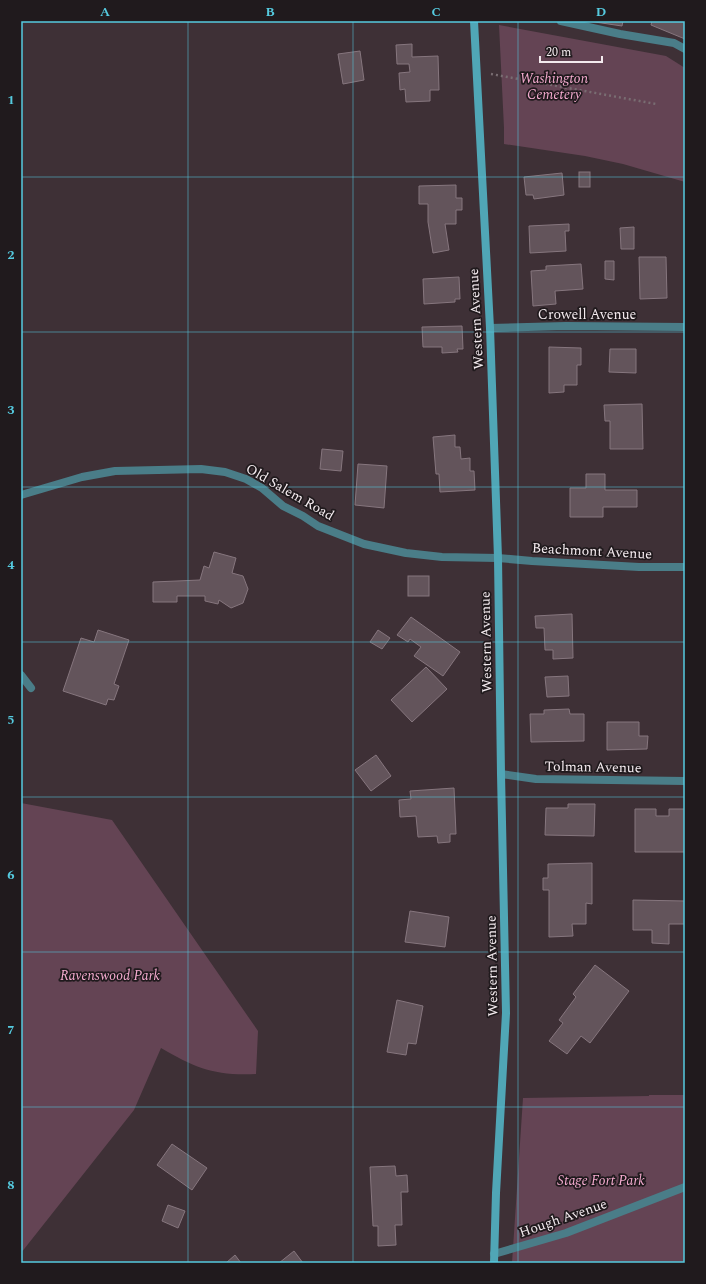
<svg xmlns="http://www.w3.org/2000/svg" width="706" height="1284" font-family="Spectral,serif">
<rect width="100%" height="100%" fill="#3e3036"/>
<!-- green -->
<g fill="#644454">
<path d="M499,25L666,56L685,68V182L623,164L585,156L504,144V128Z"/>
<path d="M21,803L112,820L258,1031L256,1074C215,1076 195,1068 161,1048L134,1110L21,1253Z"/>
<path d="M649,1095H685V1263H512L523,1098L649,1096Z"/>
</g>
<!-- building -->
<g fill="#63545b" stroke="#86767e">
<path d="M588,21H623L622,26Z"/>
<path d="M652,21H685V39L651,25Z"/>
<path d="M412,44V57L438,56L439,90H430V101L406,102L405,89L400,90L399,73L410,72L409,64H397L396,45Z"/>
<path d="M360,51L364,80L343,84L338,54Z"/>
<rect x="579" y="172" width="11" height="15"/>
<path d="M562,173L564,195L534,199L533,195H526L524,177Z"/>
<path d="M456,185V198H462V210H456V224H445L449,250L433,253L428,222V204H419V186Z"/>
<path d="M569,224V231H565L566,251L530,253L529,226Z"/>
<path d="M634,227V249H621L620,228Z"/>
<path d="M639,257H666L667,298L640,299Z"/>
<path d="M605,261H614V280L605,279Z"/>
<path d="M581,264L583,289L555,291L556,304L533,306L531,271L546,270V266Z"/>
<path d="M459,277L460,299H455V302L424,304L423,279Z"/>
<path d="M462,326L463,349H457L458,352L442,353V347H423L422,327Z"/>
<path d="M549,347L581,348V365H577V385H564V392L549,393Z"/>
<path d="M610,349H636V373L609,372Z"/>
<path d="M642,404L643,449H610V421H605L604,405Z"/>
<path d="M455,435V447H460L461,459L470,458V471H474L475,490L440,492L439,474H436L433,437Z"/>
<path d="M322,449L343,451L341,471L320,469Z"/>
<path d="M358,464L387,466L384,508L355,505Z"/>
<path d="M586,474H605V490H637V507H603V517H570V488H586Z"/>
<path d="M214,552L236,558L232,573L243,576L248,589L243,603L231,608L219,600L218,604L205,601V596H177V602H153V582L200,580L204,566L209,568Z"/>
<rect x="408" y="576" width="21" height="20"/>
<path d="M572,614L573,658L553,659V650H545L544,628H536L535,616Z"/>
<path d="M411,617L460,652L443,676L414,656L421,647L410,639L408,642L397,635Z"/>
<path d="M98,630L129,640L114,684L119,686L114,700L108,699L106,705L63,691L81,638L94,642Z"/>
<path d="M378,630L390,638L382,649L370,642Z"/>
<path d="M426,667L447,689L412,722L391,700Z"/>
<path d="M568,676L569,696L547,697L545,677Z"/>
<path d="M569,709L570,714H584V741L531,742L530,714H544V710Z"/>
<path d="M607,722H639V736H648L647,749L607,750Z"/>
<path d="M376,755L391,776L371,791L355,770Z"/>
<path d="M454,788L456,834H450V842L438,843L437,836L418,837L416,816L400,817L399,800L411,799L410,791Z"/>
<path d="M568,804H595L594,836L545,835L546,808H568Z"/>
<path d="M635,809H656V816H669V809H685V852H635Z"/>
<path d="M592,863V904L586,903V924H572L573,936L549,937V890H543V878H548V864Z"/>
<path d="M633,900L685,901V924H669V944L652,943V930H633Z"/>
<path d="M410,911L449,917L445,947L405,942Z"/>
<path d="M595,965L629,991L590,1043L581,1036L567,1054L549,1041L563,1023L559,1020L576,997L573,994Z"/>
<path d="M397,1000L423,1006L416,1044L408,1043L406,1055L387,1052Z"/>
<path d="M172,1144L207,1168L192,1190L157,1165Z"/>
<path d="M395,1166L396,1176L407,1175L408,1192H401L402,1225H395L396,1245L378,1246V1226H373L370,1167Z"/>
<path d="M168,1205L185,1211L178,1228L162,1221Z"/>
<path d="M294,1251L303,1263H279Z"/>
<path d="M235,1255L241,1263H226Z"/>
</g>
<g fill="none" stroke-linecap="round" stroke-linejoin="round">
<!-- path -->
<path stroke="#796d72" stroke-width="2.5" stroke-dasharray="2 3" stroke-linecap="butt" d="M491,74L656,104"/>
<!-- lane -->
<path stroke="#4a7d88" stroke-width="8" d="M561,21L620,34L674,43L685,49"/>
<!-- street -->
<g stroke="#4a7d88" stroke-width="8">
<path d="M490,328L566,326L685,327"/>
<path d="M21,495L82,477L115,471L201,469L225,472L246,479L262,488L283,506L303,516L318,526L364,544L406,553L442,557L498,558L532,561L639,567H685"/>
<path d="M21,675L31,688"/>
<path d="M501,774L536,779L685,781"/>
<path d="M494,1254L566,1233L685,1187"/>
</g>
<!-- secondary -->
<path stroke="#50a6b6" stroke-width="8" d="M474,21L490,328L498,558L501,774L506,1013L496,1193L494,1263"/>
</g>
<!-- grid -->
<path fill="none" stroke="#55cadf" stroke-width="1" stroke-opacity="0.55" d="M188,21V1263M353,21V1263M518,21V1263M21,177H685M21,332H685M21,487H685M21,642H685M21,797H685M21,952H685M21,1107H685"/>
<g text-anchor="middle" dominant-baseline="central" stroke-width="3.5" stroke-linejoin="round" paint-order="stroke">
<!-- park labels -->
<g font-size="14" font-style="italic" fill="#f4abcf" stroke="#201a1d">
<text x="554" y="78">Washington<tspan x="554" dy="16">Cemetery</tspan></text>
<text x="110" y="975">Ravenswood Park</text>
<text x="601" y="1180">Stage Fort Park</text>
</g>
<!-- street labels -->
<g font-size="14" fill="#f4ebef" stroke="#201a1d">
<text x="587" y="314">Crowell Avenue</text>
<text transform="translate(476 319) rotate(-93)">Western Avenue</text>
<text transform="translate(290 492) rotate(30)">Old Salem Road</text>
<text transform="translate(592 551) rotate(3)">Beachmont Avenue</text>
<text transform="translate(486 642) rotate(-91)">Western Avenue</text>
<text transform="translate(593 767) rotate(1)">Tolman Avenue</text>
<text transform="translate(492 966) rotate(-91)">Western Avenue</text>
<text transform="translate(563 1218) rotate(-19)">Hough Avenue</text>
</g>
</g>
<!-- border -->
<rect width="706" height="1284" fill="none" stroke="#201a1d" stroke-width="44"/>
<!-- scale -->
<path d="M540 56v6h62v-6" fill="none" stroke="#f4ebef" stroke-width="2"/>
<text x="546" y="56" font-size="12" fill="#f4ebef" stroke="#201a1d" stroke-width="3" paint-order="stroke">20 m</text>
<rect x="22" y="22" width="662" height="1240" fill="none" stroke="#55cadf" stroke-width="1.5"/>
<g font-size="13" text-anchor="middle" font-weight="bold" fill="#55cadf">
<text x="105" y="16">A</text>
<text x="270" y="16">B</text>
<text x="436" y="16">C</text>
<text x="601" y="16">D</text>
<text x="11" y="104">1</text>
<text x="11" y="259">2</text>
<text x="11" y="414">3</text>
<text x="11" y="569">4</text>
<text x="11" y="724">5</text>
<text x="11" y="879">6</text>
<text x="11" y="1034">7</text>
<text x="11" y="1189">8</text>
</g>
</svg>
